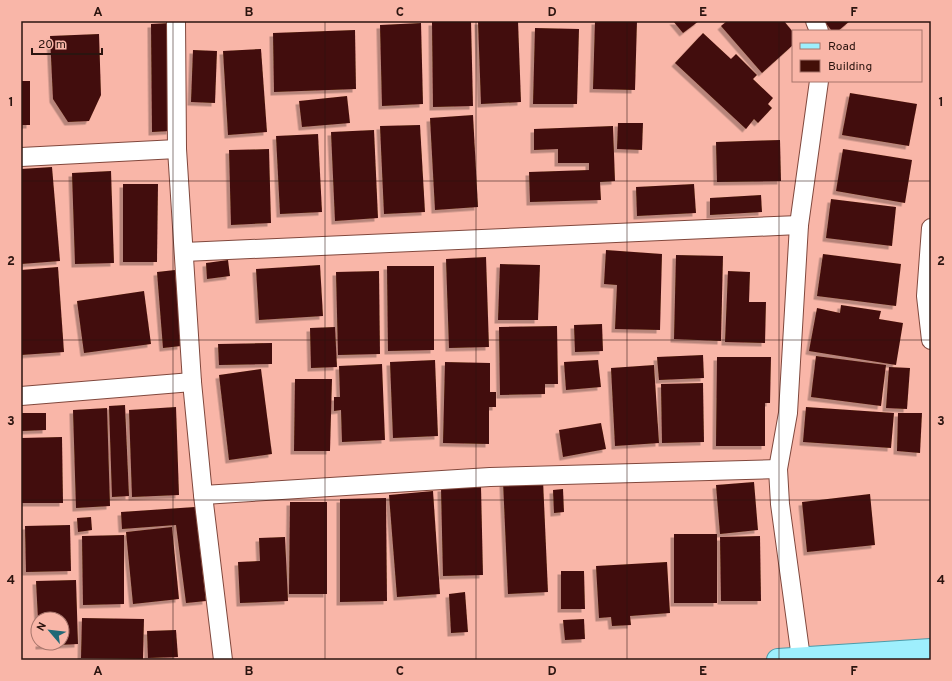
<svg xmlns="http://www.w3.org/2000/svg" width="952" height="681" font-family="Overpass,sans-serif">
<defs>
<filter id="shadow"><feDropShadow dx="-3.5" dy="3.5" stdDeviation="0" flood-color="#0004"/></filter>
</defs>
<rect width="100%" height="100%" fill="#f9b6a8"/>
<!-- building -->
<g fill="#430f08" filter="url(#shadow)">
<path d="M471,21L473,106L433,107L432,22Z"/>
<path d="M478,21H518L521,102L481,104Z"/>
<path d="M595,21H637L635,90L593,89Z"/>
<path d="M673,21H699L683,33Z"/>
<path d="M727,21H784L793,32V45L762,73L721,26Z"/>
<path d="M824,21H850L838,31H832Z"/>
<path d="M170,23V131L152,132L151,24Z"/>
<path d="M421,23L423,104L382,106L380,25Z"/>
<path d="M535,28L579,29L577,104H533Z"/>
<path d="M355,30L356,89L274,92L273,33Z"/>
<path d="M703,33L731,59L736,54L757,75L753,79L773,98L768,104L772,108L758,123L754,119L746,129L675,63Z"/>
<path d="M99,34L101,95L89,121L68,122L53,99L50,36Z"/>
<path d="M261,49L267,132L228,135L223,51Z"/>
<path d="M193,50L217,51L215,103L191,102Z"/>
<rect x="21" y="81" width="9" height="44"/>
<path d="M850,93L917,104L909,146L842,135Z"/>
<path d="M347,96L350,123L302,127L299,101Z"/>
<path d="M473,115L478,207L435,210L430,118Z"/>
<path d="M618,123H643L642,150L617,149Z"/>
<path d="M420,125L425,212L384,214L380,126Z"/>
<path d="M613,126L615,181L600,182L601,200L530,202L529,172L589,170V163H558V149L534,150V129Z"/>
<path d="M374,130L378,218L335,221L331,132Z"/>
<path d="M318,134L322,212L280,214L276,136Z"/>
<path d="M780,140L781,181L717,182L716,142Z"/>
<path d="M269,149L271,223L231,225L229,150Z"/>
<path d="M843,149L912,160L905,203L836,191Z"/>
<path d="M52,167L60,261L21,264V169Z"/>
<path d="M111,171L114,263L75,264L72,173Z"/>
<path d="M123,184H158L157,262H123Z"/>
<path d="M694,184L696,213L637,216L636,187Z"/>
<path d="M761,195L762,212L710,215V198Z"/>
<path d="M831,199L896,207L892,246L826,238Z"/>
<path d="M606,250L662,254L660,330L615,329L617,285L604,284Z"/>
<path d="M823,254L901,264L896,306L817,296Z"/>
<path d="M676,255L723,256L721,341L674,339Z"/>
<path d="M486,257L489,347L449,348L446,259Z"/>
<path d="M228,260L230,276L207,279L206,263Z"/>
<path d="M500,264L540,265L538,320H498Z"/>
<path d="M320,265L323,316L259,320L256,269Z"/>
<path d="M387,266H434V350L388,351Z"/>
<path d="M58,267L64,352L21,355V270Z"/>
<path d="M175,270L181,346L163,348L157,272Z"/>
<path d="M379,271L380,354L338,355L336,272Z"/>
<path d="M728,271L750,272L749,302H766L765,343L725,342Z"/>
<path d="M144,291L151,344L84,353L77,301Z"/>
<path d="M841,305L881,311L879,319L903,323L896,365L809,351L817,308L840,313Z"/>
<path d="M602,324L603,351L575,352L574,325Z"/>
<path d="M557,326L558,384H545V394L500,395L499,327Z"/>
<path d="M335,327L337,367L311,368L310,328Z"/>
<path d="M272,343V364L219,365L218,344Z"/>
<path d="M703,355L704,378L659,380L657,357Z"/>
<path d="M816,356L886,365L881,406L811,397Z"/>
<path d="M717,357H771L770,403H765V446H716Z"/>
<path d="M435,360L438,436L393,438L390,362Z"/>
<path d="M598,360L601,387L566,390L564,362Z"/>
<path d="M445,362L490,363V392H496V407H489V444L443,443Z"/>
<path d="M382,364L385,440L342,442L341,410L334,411V397H340L339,366Z"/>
<path d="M654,365L659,443L615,446L611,368Z"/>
<path d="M889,367L910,368L907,409L886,408Z"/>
<path d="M261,369L272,454L229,460L219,375Z"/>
<path d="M295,379H332L330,451H294Z"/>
<path d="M703,383L704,442L662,443L661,384Z"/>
<path d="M125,405L129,496L112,497L109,406Z"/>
<path d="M176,407L179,495L132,497L129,410Z"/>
<path d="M806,407L894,413L891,448L803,442Z"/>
<path d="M107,408L110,506L76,508L73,410Z"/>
<path d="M22,413H46V430L22,431Z"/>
<path d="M898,413H922L920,453L897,451Z"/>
<path d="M601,423L606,449L563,457L559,430Z"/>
<path d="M62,437L63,503H21V438Z"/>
<path d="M543,480L548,592L508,594L503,481Z"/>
<path d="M754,482L758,530L720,534L716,485Z"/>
<path d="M481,487L483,575L443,576L441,488Z"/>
<path d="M563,489L564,512L554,513L553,490Z"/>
<path d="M433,491L440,594L397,597L389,495Z"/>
<path d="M870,494L875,545L807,552L802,502Z"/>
<path d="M386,498L387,601L340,602V499Z"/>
<path d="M290,502H327V594H289Z"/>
<path d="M195,507L206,601L186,603L176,525L122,529L121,512Z"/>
<path d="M91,517L92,530L78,532L77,518Z"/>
<path d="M70,525L71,571L26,572L25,526Z"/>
<path d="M172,527L179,599L133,604L126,532Z"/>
<rect x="674" y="534" width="43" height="69"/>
<path d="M124,535V604L83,605L82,536Z"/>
<path d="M760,536L761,601H721L720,537Z"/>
<path d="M285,537L288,601L240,603L238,562L260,561L259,538Z"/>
<path d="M667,562L670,613L630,616L631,625L612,626L611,617L599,618L596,566Z"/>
<path d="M561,571H584L585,609H561Z"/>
<path d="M76,580L78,644L39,646V643H62V619H38L36,581Z"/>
<path d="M465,592L468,632L451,633L449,594Z"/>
<path d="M82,618L144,619L143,659L81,658Z"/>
<path d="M584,619L585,639L565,640L563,620Z"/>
<path d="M176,630L178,657L148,658L147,631Z"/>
</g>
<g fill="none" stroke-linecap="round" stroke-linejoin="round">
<!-- street casing -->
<g stroke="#81483d" stroke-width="20">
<g id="street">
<path d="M176,21L177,149L192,382L203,495L223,660"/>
<path d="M815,21L819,31"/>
<path d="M21,157L177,149"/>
<path d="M931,228L926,296L931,340"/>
<path d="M184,252L799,225"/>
<path d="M21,396L192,382"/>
<path d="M203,495L490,477L778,469"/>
<path d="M801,658L780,504L778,469L788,413L799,225L819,81"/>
</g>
</g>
<!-- primary casing -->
<g stroke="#4c9ba9" stroke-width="24">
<path id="primary" d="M778,660L931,650"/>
</g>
<!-- street -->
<use href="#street" stroke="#fff" stroke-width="18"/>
<!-- primary -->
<use href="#primary" stroke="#9eeffd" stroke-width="22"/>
</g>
<!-- grid -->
<path fill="none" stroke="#2b140f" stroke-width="1" stroke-opacity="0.55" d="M173,21V660M325,21V660M476,21V660M627,21V660M779,21V660M21,181H931M21,340H931M21,500H931"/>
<!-- border -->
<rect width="952" height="681" fill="none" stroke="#f9b6a8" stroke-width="44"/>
<!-- legend -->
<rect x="792" y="30" width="130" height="52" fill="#f9b6a8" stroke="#a7756b"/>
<rect x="800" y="43" width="20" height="6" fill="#9eeffd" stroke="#a7756b"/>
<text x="828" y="50" font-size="12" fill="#2b140f">Road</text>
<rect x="800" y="60" width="20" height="12" fill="#430f08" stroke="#a7756b"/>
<text x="828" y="70" font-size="12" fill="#2b140f">Building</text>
<!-- north arrow -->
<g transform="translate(50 631) rotate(298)"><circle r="19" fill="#f9b6a8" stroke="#a7756b"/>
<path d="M0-3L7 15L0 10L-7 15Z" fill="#216976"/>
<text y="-6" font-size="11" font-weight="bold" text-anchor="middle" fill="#2b140f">N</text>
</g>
<!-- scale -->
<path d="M32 48v6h70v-6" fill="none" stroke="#2b140f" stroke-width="2"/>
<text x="38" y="48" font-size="12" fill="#2b140f" stroke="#f9b6a8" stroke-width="3" paint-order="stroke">20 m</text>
<rect x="22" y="22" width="908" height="637" fill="none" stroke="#2b140f" stroke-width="1.5"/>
<g font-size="13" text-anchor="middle" font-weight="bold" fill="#2b140f">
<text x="98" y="16">A</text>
<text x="249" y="16">B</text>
<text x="400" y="16">C</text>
<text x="552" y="16">D</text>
<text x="703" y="16">E</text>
<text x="854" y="16">F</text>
<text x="11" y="106">1</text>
<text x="941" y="106">1</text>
<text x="11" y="265">2</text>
<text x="941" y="265">2</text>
<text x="11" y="425">3</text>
<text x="941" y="425">3</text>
<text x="11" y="584">4</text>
<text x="941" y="584">4</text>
<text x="98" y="675">A</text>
<text x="249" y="675">B</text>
<text x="400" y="675">C</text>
<text x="552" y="675">D</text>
<text x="703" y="675">E</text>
<text x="854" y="675">F</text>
</g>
</svg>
